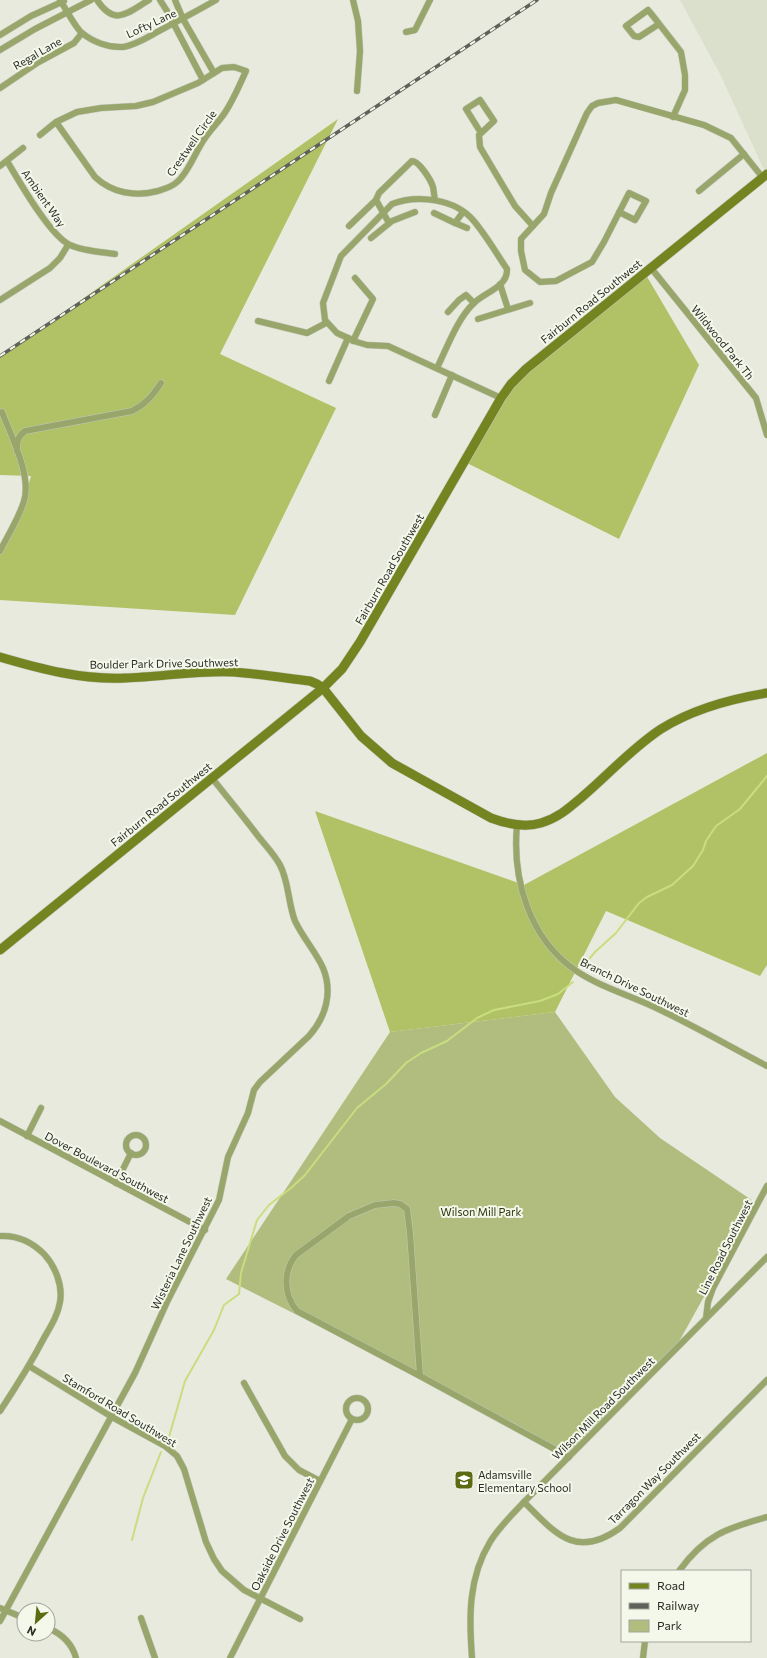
<svg xmlns="http://www.w3.org/2000/svg" width="767" height="1658" font-family="Commissioner,sans-serif">
<rect width="100%" height="100%" fill="#e7eadd"/>
<!-- built -->
<path fill="#dbe0cc" d="M680,0H767V170L765,172L720,74Z"/>
<!-- green -->
<path fill="#b0bd7f" d="M555,1012L615,1097L660,1138L756,1203L676,1347L567,1459L406,1370L226,1279L390,1032Z"/>
<!-- forest -->
<g fill="#b0c265">
<path d="M338,119L220,354L336,408L235,615L0,600V546L26,494L31,476L0,475V357Z"/>
<path d="M646,275L699,365L619,539L467,463L514,379Z"/>
<path d="M767,753V965L760,976L606,911L555,1012L390,1032L315,811L524,885Z"/>
</g>
<g fill="none" stroke-linecap="round" stroke-linejoin="round">
<!-- stream -->
<g stroke="#c9dd7f" stroke-width="2">
<path d="M584,965L595,952L616,933L639,903L647,897L672,885L693,866L703,850L706,841L716,826L740,809L767,776"/>
<path d="M169,1437L185,1381L214,1330L224,1305L239,1294L241,1273L257,1220L269,1205L291,1188L305,1175L357,1108L386,1084L406,1063L421,1053L447,1041L477,1018L494,1010L540,1001L558,994L573,982"/>
<path d="M132,1540L143,1498L161,1452"/>
</g>
<!-- street casing -->
<g stroke="#c5c8bc" stroke-width="7">
<g id="street">
<path d="M60,0C66,9 75,27 82,33C93,42 109,48 123,47C136,45 148,37 159,31C178,21 197,11 216,0"/>
<path d="M97,0C115,27 127,13 149,0"/>
<path d="M160,0L167,11L203,80"/>
<path d="M175,0L183,19L214,73"/>
<path d="M353,0L358,21L360,51L357,91"/>
<path d="M659,24L639,37L634,36L626,26L648,10L653,16L681,52L685,75V90L673,117"/>
<path d="M406,32L415,30L430,0"/>
<path d="M0,35L31,16L64,1"/>
<path d="M0,50L35,29L91,0"/>
<path d="M0,88L37,63L74,43L82,33"/>
<path d="M481,133L466,109L480,100L494,121L479,135L480,147L515,206L533,226"/>
<path d="M40,135L56,122L77,112L101,108L136,106L153,102L198,83L222,68L234,67L246,71C239,86 233,101 224,114C217,124 209,131 203,141C195,153 188,173 177,182C172,187 164,189 158,191C135,197 112,193 95,177L56,122"/>
<path d="M7,161C19,181 50,236 70,245C83,251 101,252 115,254"/>
<path d="M0,166L23,148"/>
<path d="M699,191L744,154"/>
<path d="M376,200L389,223"/>
<path d="M619,212L635,220L646,201L629,193L604,242L592,262L556,281L540,282L525,270L521,251V239L544,214L551,193L587,113L592,106L598,103L616,100L704,125L731,138L763,178"/>
<path d="M434,213L455,223L463,212"/>
<path d="M455,223L467,228"/>
<path d="M349,226L376,200L379,193L412,161C419,161 431,180 433,187C434,191 434,196 435,200"/>
<path d="M371,238L392,221L415,212"/>
<path d="M651,268L756,398L767,435"/>
<path d="M500,284L508,309"/>
<path d="M0,300L50,268L60,258L68,245"/>
<path d="M448,312L459,300L466,295L474,303"/>
<path d="M478,319L530,303"/>
<path d="M258,321L307,333L326,323"/>
<path d="M353,341L373,299L355,278"/>
<path d="M437,368C447,348 457,319 474,303C485,292 508,287 507,269C496,253 486,235 473,220C455,199 417,194 392,204L341,256L323,303L325,320L337,333L357,342L367,345L388,346L501,398"/>
<path d="M329,381L348,338"/>
<path d="M435,415L452,375"/>
<path d="M17,451C17,442 17,437 25,431L132,411C146,404 153,395 161,383"/>
<path d="M0,551C8,535 19,518 24,501C32,476 11,436 2,412"/>
<path d="M517,825C512,879 529,938 575,970C598,986 626,994 652,1006C691,1024 729,1046 767,1066"/>
<path d="M0,1121L205,1230"/>
<circle cx="136" cy="1145" r="10"/>
<path d="M27,1136L41,1108"/>
<path d="M116,1183L131,1153"/>
<path d="M394,1203L400,1204L407,1209L410,1233L420,1376L297,1311C283,1294 283,1271 296,1255L349,1216L375,1205Z"/>
<path d="M0,1236C17,1235 32,1242 44,1254C55,1266 63,1285 60,1302C58,1315 51,1326 44,1338C31,1363 16,1387 0,1411"/>
<path d="M706,1318L708,1302L713,1288L767,1186"/>
<path d="M29,1366L112,1417L165,1446L177,1456L184,1469L206,1542L214,1559L222,1571L244,1590L300,1619"/>
<path d="M420,1376L569,1457"/>
<path d="M244,1383L285,1456L299,1470L320,1481"/>
<circle cx="357" cy="1409" r="11"/>
<path d="M524,1502C555,1533 576,1560 620,1528L767,1380"/>
<path d="M679,1571C705,1535 727,1528 767,1517"/>
<path d="M0,1608L24,1618"/>
<path d="M141,1618L155,1658"/>
<path d="M0,1621L135,1373L167,1302L219,1200L228,1157L248,1113L254,1090L260,1082L309,1036C326,1017 333,992 323,968C316,952 303,938 295,921C288,903 289,882 280,865C274,854 265,845 258,836C243,816 227,797 212,778"/>
<path d="M48,1628C62,1634 72,1643 76,1658"/>
<path d="M230,1658L352,1419"/>
<path d="M472,1658C469,1618 468,1578 490,1542C499,1527 512,1515 524,1502L767,1257"/>
<path d="M643,1658L645,1641"/>
</g>
</g>
<!-- secondary casing -->
<g stroke="#c5c8bc" stroke-width="10">
<g id="secondary">
<path d="M0,657C41,669 82,680 125,678C161,677 198,670 234,672C259,674 285,678 310,681L317,684L323,688L361,736L392,763L491,818C507,824 524,828 541,823C558,818 569,808 582,797C608,775 632,748 661,729C693,709 730,699 767,693"/>
<path d="M0,950L323,688L342,669L360,642L501,398L511,384L526,369L767,174"/>
</g>
</g>
<!-- street -->
<use href="#street" stroke="#99a66b" stroke-width="6"/>
<!-- secondary -->
<use href="#secondary" stroke="#748420" stroke-width="9"/>
<!-- rail casing -->
<g stroke="#5e6059" stroke-width="3.5">
<path id="rail" d="M0,356L537,0"/>
</g>
<!-- rail -->
<use href="#rail" stroke="#f4f8ea" stroke-width="2" stroke-dasharray="6" stroke-linecap="butt"/>
</g>
<!-- icons -->
<defs>
<g id="school-square" transform="scale(1)"><rect x="-9" y="-9" width="18" height="18" rx="4" fill="#5c6a12" stroke="#f4f8ea"/><path d="M0-5L7-2L0 1L-7-2ZM-4 1L0 2.5L4 1V4Q0 6-4 4Z" fill="#fff"/></g>
</defs>
<g fill-rule="evenodd">
<use href="#school-square" x="464" y="1480"/>
</g>
<g text-anchor="middle" dominant-baseline="central" stroke-width="4" stroke-linejoin="round" paint-order="stroke">
<!-- street labels -->
<g font-size="11" fill="#2a2b26" stroke="#f4f8ea">
<text transform="translate(151 23) rotate(-25)">Lofty Lane</text>
<text transform="translate(37 53) rotate(-30)">Regal Lane</text>
<text transform="translate(191 143) rotate(-55)">Crestwell Circle</text>
<text transform="translate(44 198) rotate(55)">Ambient Way</text>
<text transform="translate(591 301) rotate(-39)">Fairburn Road Southwest</text>
<text transform="translate(723 342) rotate(51)">Wildwood Park Th</text>
<text transform="translate(389 569) rotate(-60)">Fairburn Road Southwest</text>
<text transform="translate(164 663) rotate(-1)">Boulder Park Drive Southwest</text>
<text transform="translate(161 804) rotate(-39)">Fairburn Road Southwest</text>
<text transform="translate(635 987) rotate(26)">Branch Drive Southwest</text>
<text transform="translate(107 1167) rotate(28)">Dover Boulevard Southwest</text>
<text transform="translate(725 1247) rotate(-63)">Line Road Southwest</text>
<text transform="translate(181 1253) rotate(-64)">Wisteria Lane Southwest</text>
<text transform="translate(603 1408) rotate(-45)">Wilson Mill Road Southwest</text>
<text transform="translate(120 1410) rotate(31)">Stamford Road Southwest</text>
<text transform="translate(654 1478) rotate(-45)">Tarragon Way Southwest</text>
<text transform="translate(282 1534) rotate(-63)">Oakside Drive Southwest</text>
</g>
<!-- park labels -->
<g font-size="11" fill="#2d340c" stroke="#f4f8ea">
<text x="481" y="1211">Wilson Mill Park</text>
</g>
<!-- poi labels -->
<g font-size="11" fill="#2a2b26" stroke="#f4f8ea" text-anchor="start">
<text x="478" y="1474">Adamsville<tspan x="478" dy="13">Elementary School</tspan></text>
</g>
</g>
<!-- legend -->
<rect x="621" y="1570" width="130" height="72" fill="#f4f8ea" stroke="#a3a69c"/>
<rect x="629" y="1583" width="20" height="6" fill="#748420" stroke="#a3a69c"/>
<text x="657" y="1590" font-size="12" fill="#2a2b26">Road</text>
<rect x="629" y="1603" width="20" height="6" fill="#5e6059" stroke="#a3a69c"/>
<text x="657" y="1610" font-size="12" fill="#2a2b26">Railway</text>
<rect x="629" y="1620" width="20" height="12" fill="#b0bd7f" stroke="#a3a69c"/>
<text x="657" y="1630" font-size="12" fill="#2a2b26">Park</text>
<!-- north arrow -->
<g transform="translate(36 1622) rotate(207)"><circle r="19" fill="#f4f8ea" stroke="#a3a69c"/>
<path d="M0-3L7 15L0 10L-7 15Z" fill="#5c6a12"/>
<text y="-6" font-size="11" font-weight="bold" text-anchor="middle" fill="#2a2b26">N</text>
</g>
</svg>
